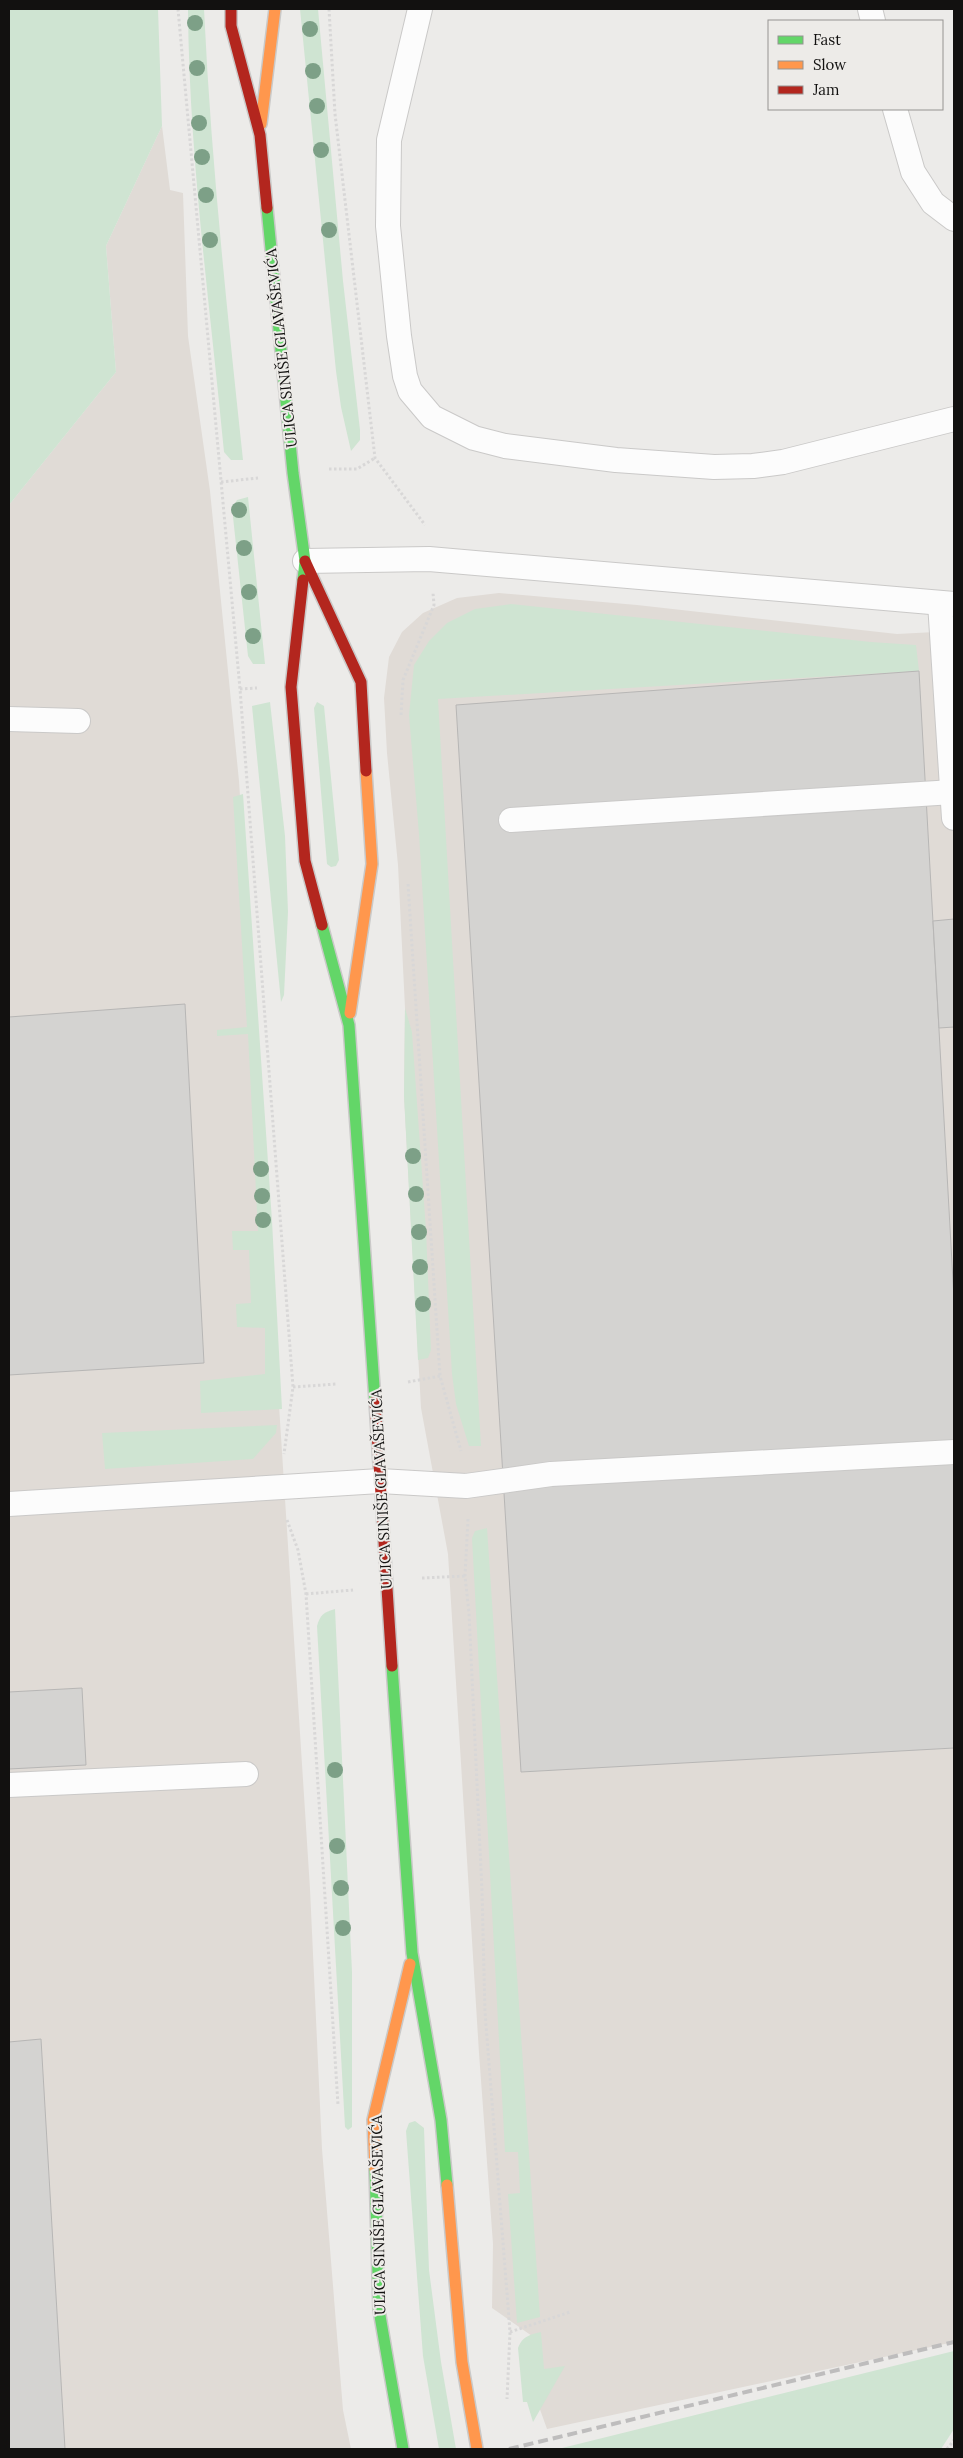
<svg xmlns="http://www.w3.org/2000/svg" width="963" height="2458" font-family="Lora,serif">
<rect width="100%" height="100%" fill="#ecebe9"/>
<!-- built -->
<g fill="#e0dbd6">
<path d="M162,126L170,190L183,193L188,336L210,491L239,781L310,1889L322,2149L343,2410L351,2449H9V505L116,372L106,246Z"/>
<path d="M499,593L637,605L897,634L954,631V2342L547,2429L528,2376L532,2336L492,2308L493,2244L479,2053L448,1554L421,1408L404,1096L405,1008L398,865L387,753L384,698L389,657L402,632L423,613L457,598Z"/>
</g>
<!-- green -->
<g fill="#cfe4d2">
<path d="M9,9H158L162,126L106,246L116,372L9,505Z"/>
<path d="M188,9H204C211,160 227,310 243,460H231L224,452C210,305 189,157 188,9Z"/>
<path d="M300,9H318L343,281L360,430V440L351,451L341,407L336,371Z"/>
<path d="M248,497L265,664H253L248,656L233,517V507L237,500Z"/>
<path d="M511,604L871,642L916,645L919,671L438,699L481,1446H469L456,1404L452,1374L419,834L409,715L414,665L429,641L447,623L475,609Z"/>
<path d="M270,702L285,836L288,912L284,995L281,1002L252,706Z"/>
<path d="M317,702L324,706L339,860L336,866L331,867L327,864L314,708Z"/>
<path d="M243,794L272,1221L282,1409L201,1413L200,1381L265,1374V1328L237,1327L236,1304L251,1303L249,1250H233L232,1231H258L248,1034L217,1036V1030L247,1027L233,797Z"/>
<path d="M405,1008L412,1032L426,1230L431,1350L428,1358L418,1360L404,1096Z"/>
<path d="M277,1425L276,1433L253,1459L105,1469L102,1433Z"/>
<path d="M487,1528L540,2317L517,2323L508,2194L520,2193L518,2152H505L472,1538L475,1531Z"/>
<path d="M335,1609L352,1972V2127L348,2130L345,2127L317,1626C320,1615 324,1612 335,1609Z"/>
<path d="M415,2121L424,2128L429,2270L441,2362L456,2449H439L423,2356L406,2131L409,2123Z"/>
<path d="M541,2332L544,2369L565,2366L533,2422L527,2402H523L518,2348C523,2336 529,2335 541,2332Z"/>
<path d="M954,2351V2429L941,2449H558Z"/>
</g>
<!-- building -->
<g fill="#d4d3d1" stroke="#b7b6b5">
<path d="M919,671L954,1299V1748L521,1772L456,705Z"/>
<path d="M954,919V1027L939,1028L933,921Z"/>
<path d="M185,1004L204,1363L9,1375V1017Z"/>
<path d="M82,1688L86,1765L9,1769V1692Z"/>
<path d="M41,2039L65,2449H9V2042Z"/>
</g>
<g fill="none" stroke-linecap="round" stroke-linejoin="round">
<!-- lane casing -->
<g stroke="#cac9c8" stroke-width="26">
<g id="lane">
<path d="M420,9L389,140L388,226L399,336L405,376L410,391L432,417L474,438L505,446L616,460L714,467L753,466L783,462L954,419"/>
<path d="M870,9L873,21"/>
<path d="M895,109L913,172L933,203L954,219"/>
<path d="M305,561L429,559L954,604"/>
<path d="M940,603L954,818"/>
<path d="M9,719L78,721"/>
<path d="M511,820L953,792"/>
<path d="M9,1504L380,1481L466,1486L551,1474L954,1452"/>
<path d="M9,1785L246,1774"/>
</g>
</g>
<!-- fast casing -->
<g stroke="#cac9c8" stroke-width="14">
<g id="fast">
<path d="M267,208L293,473L305,561L303,580"/>
<path d="M322,925L349,1025L375,1401"/>
<path d="M392,1666L412,1953L441,2120L447,2185"/>
<path d="M375,2169L379,2310L403,2449"/>
</g>
</g>
<!-- slow casing -->
<g stroke="#cac9c8" stroke-width="14">
<g id="slow">
<path d="M261,124L275,9"/>
<path d="M350,1013L372,864L366,771"/>
<path d="M375,2169L373,2120L410,1964"/>
<path d="M447,2185L462,2362L477,2449"/>
</g>
</g>
<!-- jam casing -->
<g stroke="#cac9c8" stroke-width="14">
<g id="jam">
<path d="M231,9V26L260,135L267,208"/>
<path d="M305,561L361,682L366,771"/>
<path d="M303,580L291,687L305,861L322,925"/>
<path d="M375,1401L392,1666"/>
</g>
</g>
<!-- path -->
<g stroke="#d8d7d7" stroke-width="3" stroke-dasharray="2.5 2.5" stroke-linecap="butt">
<path d="M178,9L240,689L293,1387L284,1454"/>
<path d="M329,9L335,114L375,458L425,525"/>
<path d="M329,469H357L375,458"/>
<path d="M221,482L258,478"/>
<path d="M240,689L257,688"/>
<path d="M401,715L403,680L434,605L433,593"/>
<path d="M408,884L440,1376L461,1451"/>
<path d="M408,1382L440,1376"/>
<path d="M293,1387L337,1384"/>
<path d="M468,1519L465,1576L469,1613L482,1891L485,2012L510,2332L507,2399"/>
<path d="M287,1520L298,1550L306,1594L338,2105"/>
<path d="M422,1578L465,1576"/>
<path d="M306,1594L353,1590"/>
<path d="M510,2332L570,2312"/>
<path d="M947,2449L954,2440"/>
</g>
<!-- lane -->
<use href="#lane" stroke="#fcfcfc" stroke-width="24"/>
<!-- fast -->
<use href="#fast" stroke="#63d668" stroke-width="11"/>
<!-- slow -->
<use href="#slow" stroke="#ff974d" stroke-width="11"/>
<!-- jam -->
<use href="#jam" stroke="#b3261e" stroke-width="11"/>
<!-- rail -->
<path stroke="#bebdbd" stroke-width="4" stroke-dasharray="10 5" stroke-linecap="butt" d="M509,2449L954,2342"/>
</g>
<!-- trees -->
<g fill="#7da087">
<circle cx="195" cy="23" r="8"/>
<circle cx="310" cy="29" r="8"/>
<circle cx="197" cy="68" r="8"/>
<circle cx="313" cy="71" r="8"/>
<circle cx="317" cy="106" r="8"/>
<circle cx="199" cy="123" r="8"/>
<circle cx="321" cy="150" r="8"/>
<circle cx="202" cy="157" r="8"/>
<circle cx="206" cy="195" r="8"/>
<circle cx="329" cy="230" r="8"/>
<circle cx="210" cy="240" r="8"/>
<circle cx="239" cy="510" r="8"/>
<circle cx="244" cy="548" r="8"/>
<circle cx="249" cy="592" r="8"/>
<circle cx="253" cy="636" r="8"/>
<circle cx="413" cy="1156" r="8"/>
<circle cx="261" cy="1169" r="8"/>
<circle cx="416" cy="1194" r="8"/>
<circle cx="262" cy="1196" r="8"/>
<circle cx="263" cy="1220" r="8"/>
<circle cx="419" cy="1232" r="8"/>
<circle cx="420" cy="1267" r="8"/>
<circle cx="423" cy="1304" r="8"/>
<circle cx="335" cy="1770" r="8"/>
<circle cx="337" cy="1846" r="8"/>
<circle cx="341" cy="1888" r="8"/>
<circle cx="343" cy="1928" r="8"/>
</g>
<g text-anchor="middle" dominant-baseline="central" stroke-width="4" stroke-linejoin="round" paint-order="stroke">
<!-- street labels -->
<g font-size="15" fill="#121110" stroke="#edebe8">
<text transform="translate(281 348) rotate(-96)">ULICA SINIŠE GLAVAŠEVIĆA</text>
<text transform="translate(381 1489) rotate(-93)">ULICA SINIŠE GLAVAŠEVIĆA</text>
<text transform="translate(378 2215) rotate(-91)">ULICA SINIŠE GLAVAŠEVIĆA</text>
</g>
</g>
<!-- border -->
<rect width="963" height="2458" fill="none" stroke="#121110" stroke-width="20"/>
<!-- legend -->
<rect x="768" y="20" width="175" height="90" fill="#edebe8" stroke="#959492"/>
<rect x="778" y="36" width="25" height="8" fill="#63d668" stroke="#959492"/>
<text x="813" y="45" font-size="15" fill="#121110">Fast</text>
<rect x="778" y="61" width="25" height="8" fill="#ff974d" stroke="#959492"/>
<text x="813" y="70" font-size="15" fill="#121110">Slow</text>
<rect x="778" y="86" width="25" height="8" fill="#b3261e" stroke="#959492"/>
<text x="813" y="95" font-size="15" fill="#121110">Jam</text>
</svg>
